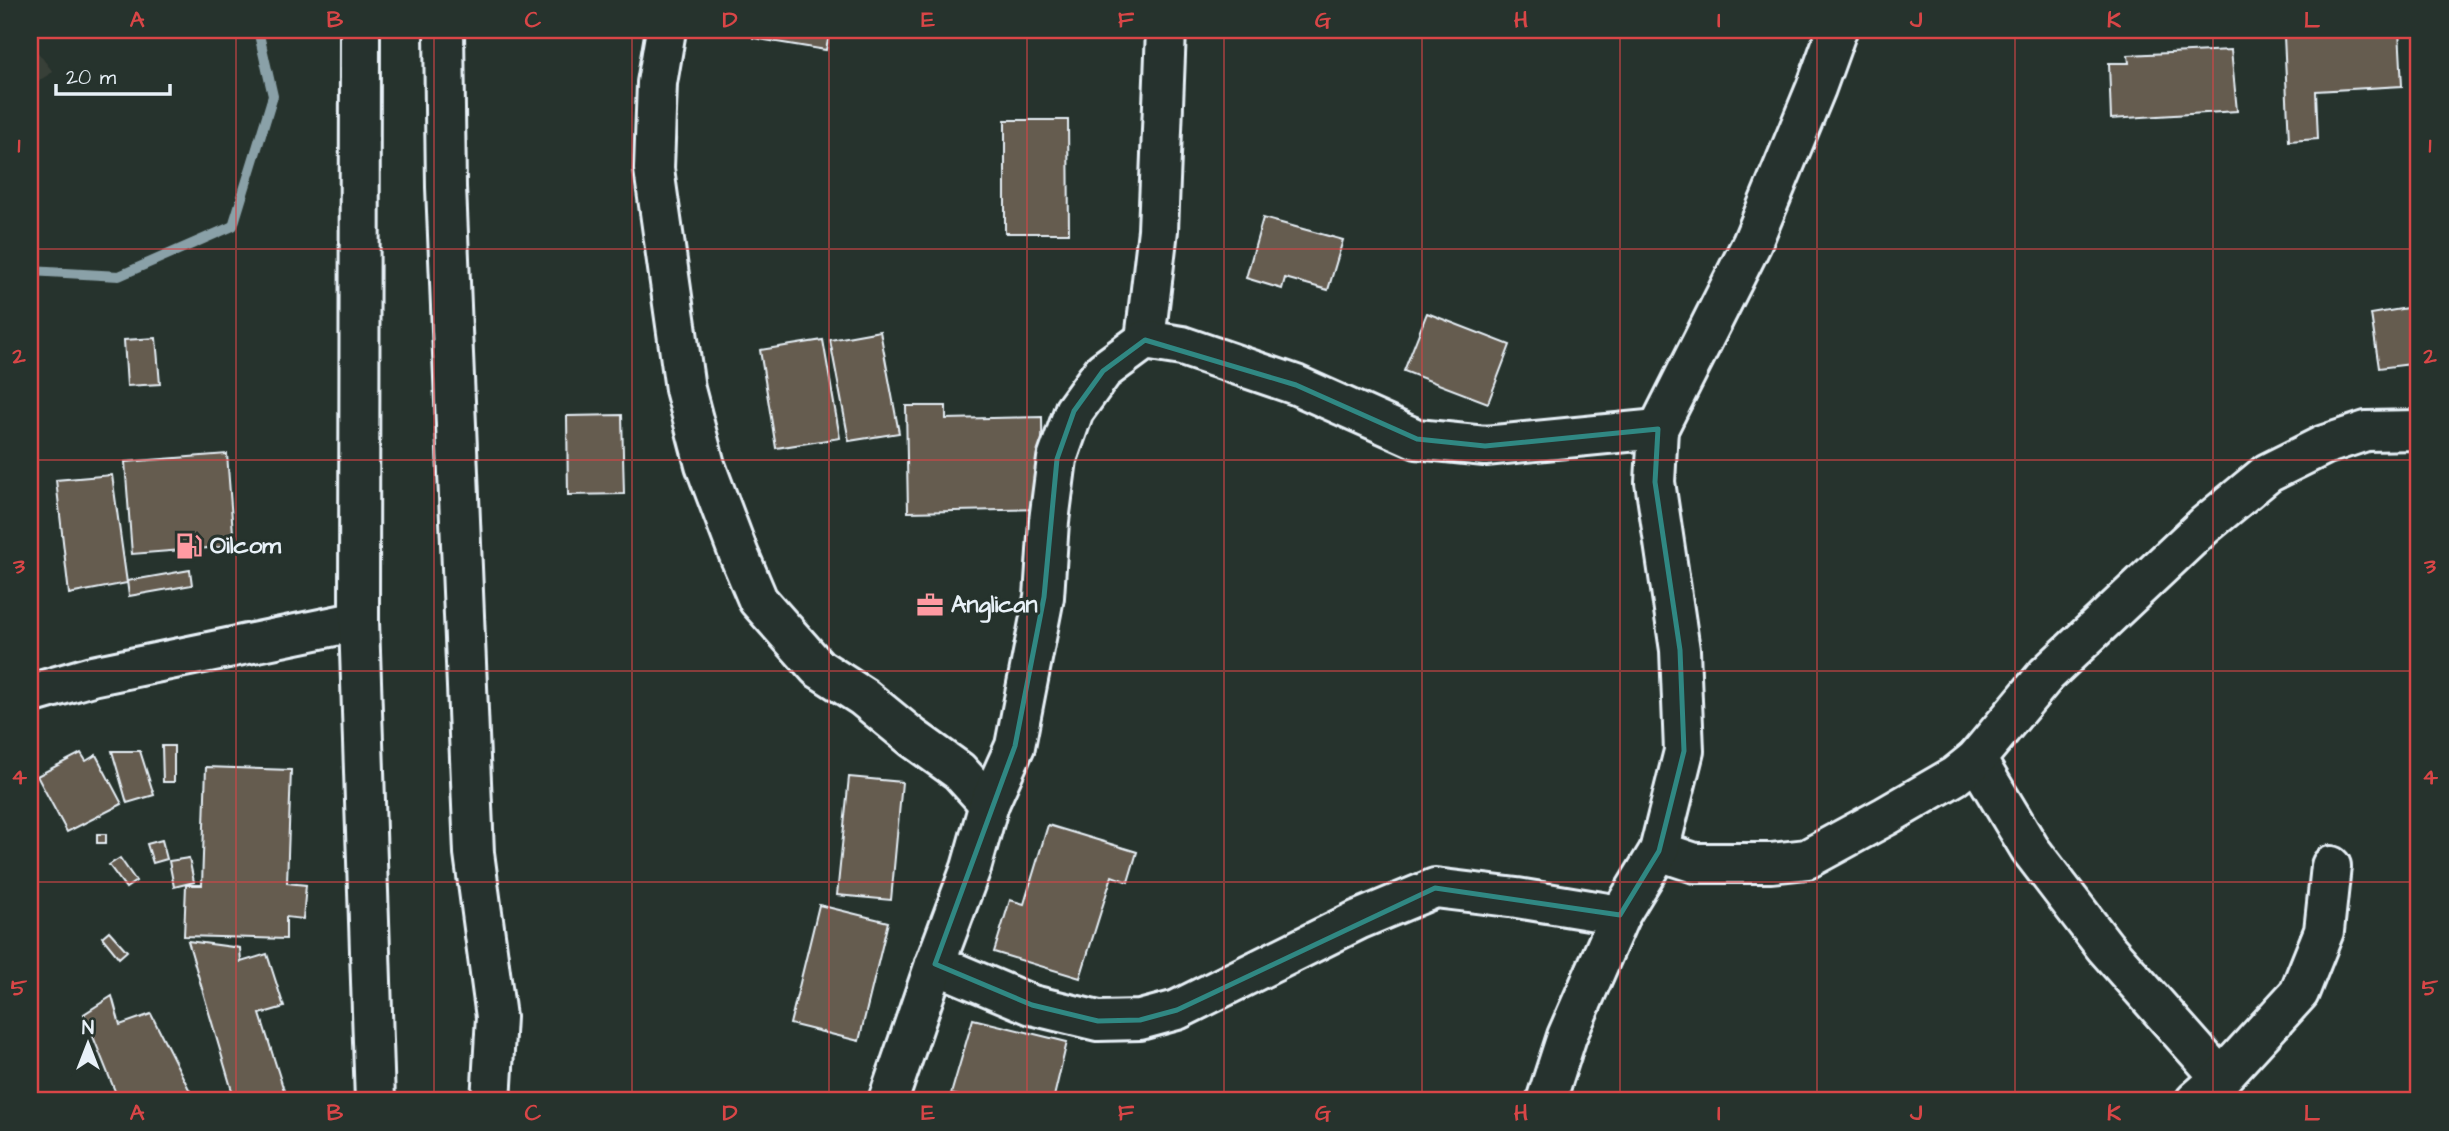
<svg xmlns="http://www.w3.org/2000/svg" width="2449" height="1131" font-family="'Architects Daughter',sans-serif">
<rect width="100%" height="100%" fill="#26332d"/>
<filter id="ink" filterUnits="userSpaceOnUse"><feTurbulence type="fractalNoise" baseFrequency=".0143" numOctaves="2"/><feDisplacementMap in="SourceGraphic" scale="14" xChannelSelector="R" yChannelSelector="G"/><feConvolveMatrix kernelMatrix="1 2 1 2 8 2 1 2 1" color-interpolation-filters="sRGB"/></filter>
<g filter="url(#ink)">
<!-- built -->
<path fill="#393f37" d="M30,42L53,72L30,86Z"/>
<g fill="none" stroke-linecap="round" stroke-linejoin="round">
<!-- stream -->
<g stroke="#8aa1a8" stroke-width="10">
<path d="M30,271L119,276L233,226L273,96L258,30"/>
<path d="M30,1095L39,1101"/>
</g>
</g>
<!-- building -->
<g fill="#655b4f" stroke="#e8f1f8" stroke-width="2">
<path d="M754,30H830L826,50L753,38Z"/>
<path d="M2399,30L2402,86L2316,91L2318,139L2289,141L2284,36Z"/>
<path d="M2231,50L2237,111L2111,119L2109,63H2129L2128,55Z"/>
<path d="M1005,120H1068L1069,233H1005Z"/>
<path d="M1263,218L1343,240L1328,290L1285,278L1282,289L1246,278Z"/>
<path d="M2419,306V363L2379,368L2371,314Z"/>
<path d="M1427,313L1510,345L1488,403L1404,371Z"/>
<path d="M880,331L899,433L849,441L830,340Z"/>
<path d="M156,338L160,384L127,386L124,340Z"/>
<path d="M823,340L840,438L776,448L760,350Z"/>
<path d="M906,406H946V419L1042,417L1043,509L908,512Z"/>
<path d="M622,415L624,494L568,495L567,416Z"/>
<path d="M227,454L234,546L132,554L125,462Z"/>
<path d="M112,475L127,583L69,594L56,480Z"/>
<path d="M190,570L192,585L129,596L127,581Z"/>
<path d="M162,746H174V782H163Z"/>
<path d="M112,751H140L154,795L127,803Z"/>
<path d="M81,753L86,761L96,755L122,804L67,832L37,776Z"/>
<path d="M206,767L291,770L287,883L306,885L303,919L286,917V939L184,936L186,885H202Z"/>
<path d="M849,777L902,782L891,900L837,895Z"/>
<path d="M1048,825L1137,852L1128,882L1112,876L1080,978L994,952L1010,900L1024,904Z"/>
<rect x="97" y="834" width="9" height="9"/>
<path d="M162,840L167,859L153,863L147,844Z"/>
<path d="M120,858L136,881L126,888L109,865Z"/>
<path d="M189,858L194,882L174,887L169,861Z"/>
<path d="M819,905L888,922L859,1041L790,1024Z"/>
<path d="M109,931L127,951L119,958L102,937Z"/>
<path d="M188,941L240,948L241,962L267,954L284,1007L260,1014L286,1097L270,1101H235Z"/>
<path d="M112,996L120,1025L151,1014L195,1101H119L84,1014Z"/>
<path d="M973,1019L1067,1042L1053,1101H978L951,1094Z"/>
</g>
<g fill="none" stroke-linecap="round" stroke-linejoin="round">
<!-- minor casing -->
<g stroke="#e8f1f8" stroke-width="44">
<g id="minor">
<path d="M444,30L446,187L474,853L496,1017L491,1101"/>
<path d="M666,30L657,83L654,169L685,389L705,465L739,555L758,600L818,668L863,697L913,738L959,771L989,804"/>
<path d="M1145,340L1158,230L1166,30"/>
<path d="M30,694L92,676L359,621"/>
<path d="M1976,759L2030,849L2105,947L2221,1078"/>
<path d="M1659,851L1695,863H1771L1807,859L1886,816L1955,776L1976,759L2046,675L2205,525L2268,473L2324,445L2366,431L2419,430"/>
<path d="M935,964L1032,1005L1098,1021L1140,1020L1177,1010L1358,920L1435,888L1517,898L1620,915"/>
<path d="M888,1101L935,964L971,868L989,804L1015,746L1044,597L1049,521L1057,459L1074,411L1103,371L1145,340L1182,346L1296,385L1417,439L1485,446L1658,429"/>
<path d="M2195,1101L2221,1078L2299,993L2324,931L2331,866"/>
</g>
</g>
<!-- tertiary casing -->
<g stroke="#e8f1f8" stroke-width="44">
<path id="tertiary" d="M1546,1101L1567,1036L1620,915L1659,851L1684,751L1680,650L1655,482L1658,429L1752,243L1816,88L1837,30"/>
</g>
<!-- secondary casing -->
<g stroke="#e8f1f8" stroke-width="44">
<path id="secondary" d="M360,30L359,621L375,1101"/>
</g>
<!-- minor -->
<use href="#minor" stroke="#26332d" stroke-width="38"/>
<!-- tertiary -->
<use href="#tertiary" stroke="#26332d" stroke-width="38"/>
<!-- secondary -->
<use href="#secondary" stroke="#26332d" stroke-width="38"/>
</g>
</g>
<!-- marked area -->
<path fill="none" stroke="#308883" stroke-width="5" stroke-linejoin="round" d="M1145,340L1296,385L1417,439L1485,446L1658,429L1655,482L1680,650L1684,751L1659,851L1620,915L1435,888L1177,1010L1140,1020L1098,1021L1032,1005L935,964L1015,746L1044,597L1057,459L1074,411L1103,371Z"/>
<!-- grid -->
<path fill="none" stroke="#d94647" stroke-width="2" stroke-opacity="0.55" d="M236,30V1101M434,30V1101M632,30V1101M829,30V1101M1027,30V1101M1224,30V1101M1422,30V1101M1620,30V1101M1817,30V1101M2015,30V1101M2213,30V1101M30,249H2419M30,460H2419M30,671H2419M30,882H2419"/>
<!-- icons -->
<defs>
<g id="fuel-bare" transform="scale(2.1)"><path d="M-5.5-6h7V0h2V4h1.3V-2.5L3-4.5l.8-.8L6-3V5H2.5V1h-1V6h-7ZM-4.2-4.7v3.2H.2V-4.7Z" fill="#ff9aa2" stroke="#26332d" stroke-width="2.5" paint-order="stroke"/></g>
<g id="office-bare" transform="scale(2.1)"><path d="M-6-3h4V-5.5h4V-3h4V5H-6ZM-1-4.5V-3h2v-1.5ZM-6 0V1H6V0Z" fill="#ff9aa2" stroke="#26332d" stroke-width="2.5" paint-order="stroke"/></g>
</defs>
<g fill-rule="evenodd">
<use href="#fuel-bare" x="189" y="546"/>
<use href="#office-bare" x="930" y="605"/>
</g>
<g text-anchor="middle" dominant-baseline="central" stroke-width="6" stroke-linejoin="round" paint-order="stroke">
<!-- poi labels -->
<g font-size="24" font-weight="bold" fill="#e8f1f8" stroke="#26332d" text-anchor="start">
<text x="210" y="546">Oilcom</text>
<text x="951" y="605">Anglican</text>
</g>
</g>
<!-- margin -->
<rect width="2449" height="1131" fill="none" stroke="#26332d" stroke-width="77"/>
<!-- north arrow -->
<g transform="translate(88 1044)" stroke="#26332d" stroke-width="5" paint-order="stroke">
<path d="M0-5L12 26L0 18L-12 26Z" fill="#e8f1f8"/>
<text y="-10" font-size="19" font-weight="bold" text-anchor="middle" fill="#e8f1f8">N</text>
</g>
<!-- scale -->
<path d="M56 84v10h114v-10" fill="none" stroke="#e8f1f8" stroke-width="3.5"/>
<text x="66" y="84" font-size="21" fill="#e8f1f8" stroke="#26332d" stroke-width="5" paint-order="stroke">20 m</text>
<rect x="38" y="38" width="2372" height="1054" fill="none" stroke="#d94647" stroke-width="2.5"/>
<g font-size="23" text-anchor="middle" font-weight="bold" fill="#d94647">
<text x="137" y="27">A</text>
<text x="335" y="27">B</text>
<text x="533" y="27">C</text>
<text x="730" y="27">D</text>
<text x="928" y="27">E</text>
<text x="1126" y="27">F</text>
<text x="1323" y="27">G</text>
<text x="1521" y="27">H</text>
<text x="1719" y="27">I</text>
<text x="1916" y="27">J</text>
<text x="2114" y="27">K</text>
<text x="2312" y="27">L</text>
<text x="19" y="152">1</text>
<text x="2430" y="152">1</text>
<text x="19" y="363">2</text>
<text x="2430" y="363">2</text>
<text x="19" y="573">3</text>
<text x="2430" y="573">3</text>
<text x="19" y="784">4</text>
<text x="2430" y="784">4</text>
<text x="19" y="995">5</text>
<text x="2430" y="995">5</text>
<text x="137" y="1120">A</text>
<text x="335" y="1120">B</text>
<text x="533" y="1120">C</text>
<text x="730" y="1120">D</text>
<text x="928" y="1120">E</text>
<text x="1126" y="1120">F</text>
<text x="1323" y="1120">G</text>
<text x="1521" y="1120">H</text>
<text x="1719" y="1120">I</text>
<text x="1916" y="1120">J</text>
<text x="2114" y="1120">K</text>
<text x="2312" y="1120">L</text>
</g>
</svg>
